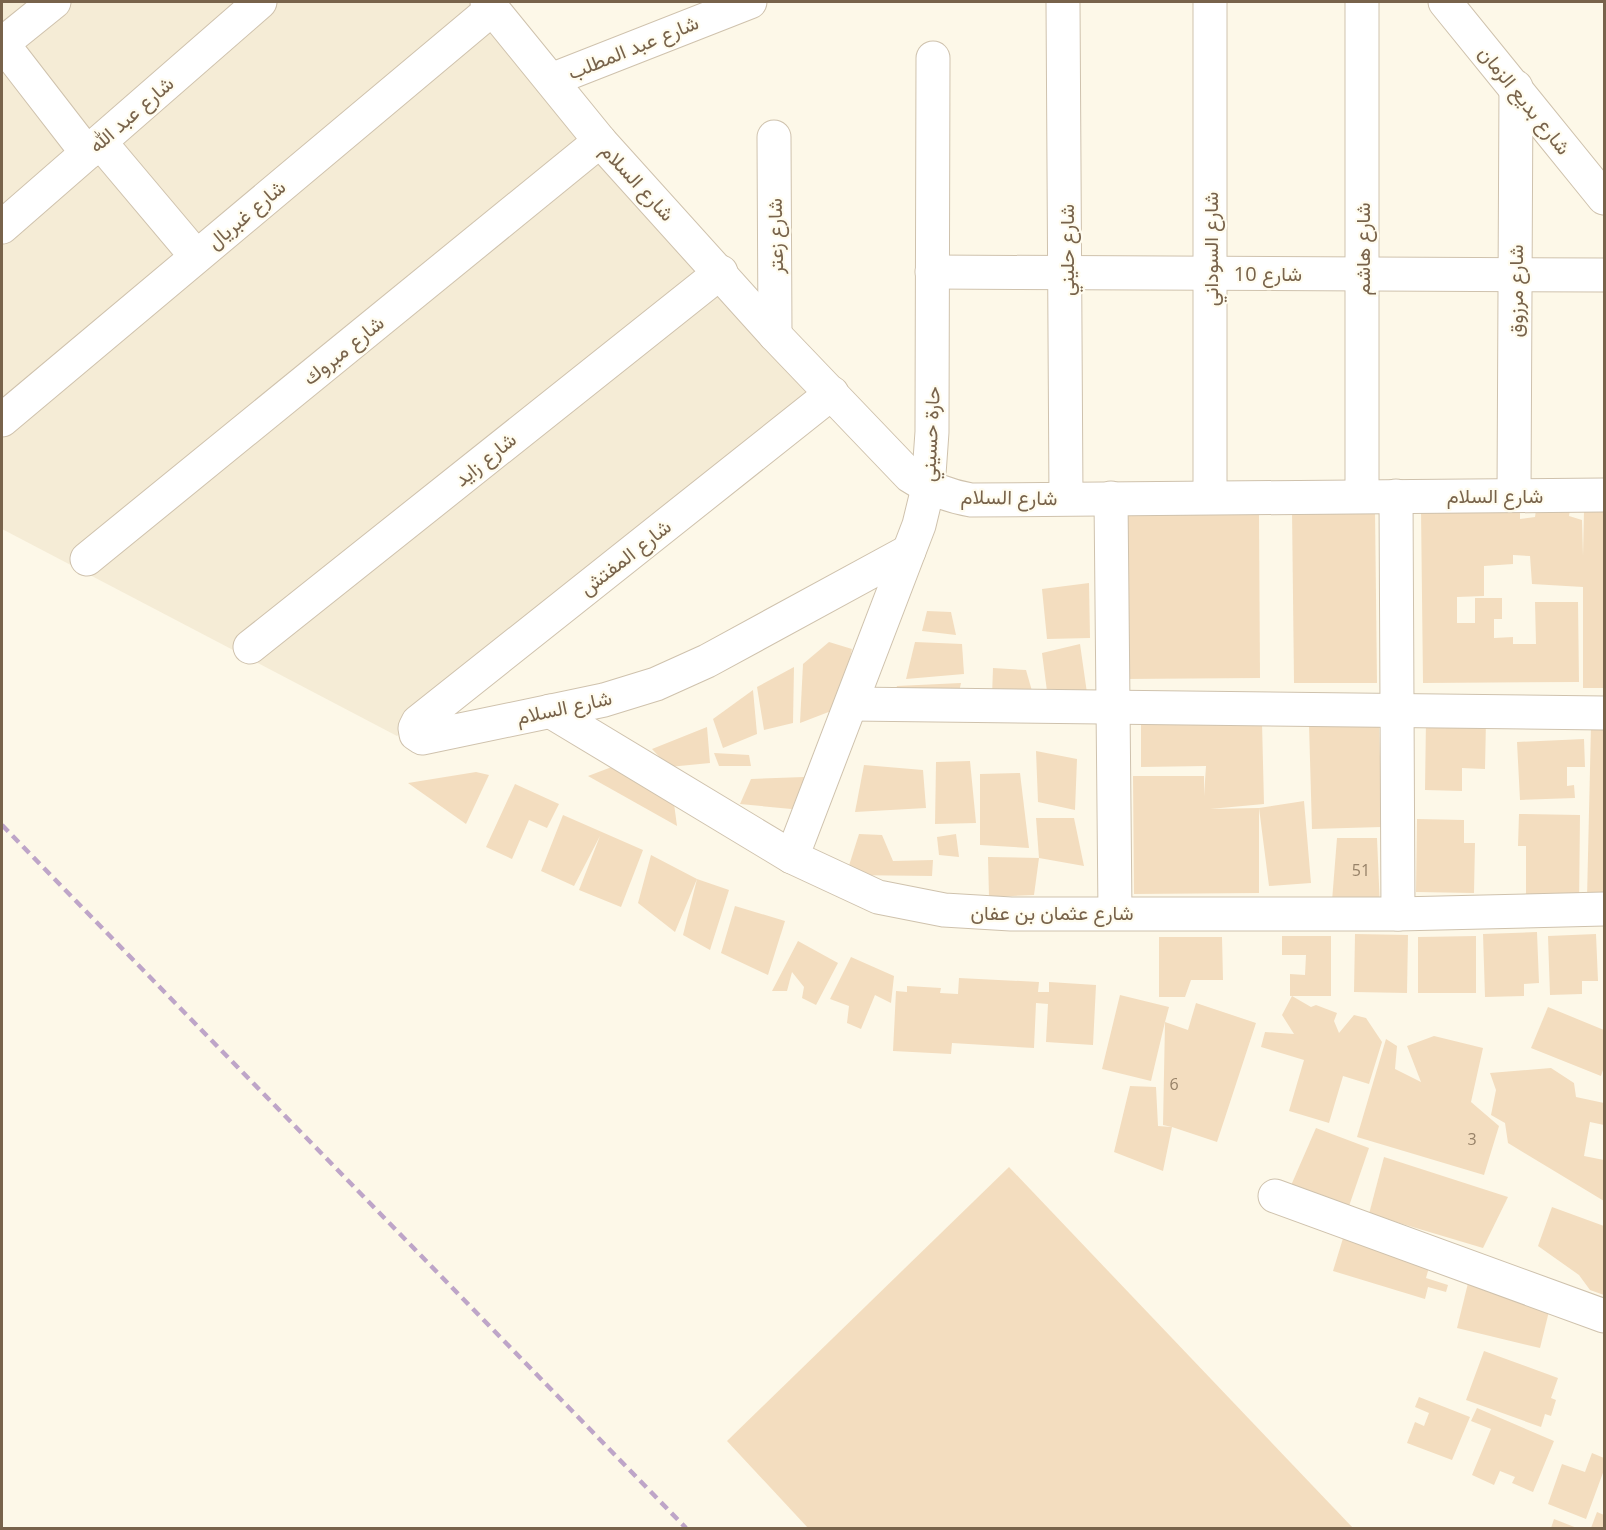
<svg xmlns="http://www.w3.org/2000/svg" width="1606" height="1530" font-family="'Open Sans',Vazirmatn,sans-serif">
<rect width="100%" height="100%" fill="#fdf8e8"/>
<!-- residential -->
<path fill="#f5ecd6" d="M2,2H489L831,393L397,736L2,529Z"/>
<!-- building -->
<g fill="#f3ddbf">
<path d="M1292,510H1375L1377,683H1294Z"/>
<path d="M1421,510L1520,511V519L1535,517L1536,510H1570L1569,516L1582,520L1583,556L1584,511H1604V688H1583V587L1532,584L1530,556L1513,555V564L1484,566V596L1457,597V623H1475V598H1502V619H1494V638L1513,637V644H1536L1535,602H1578L1579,682L1423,683Z"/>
<path d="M1122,514H1259L1260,678L1123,679Z"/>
<path d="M1089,583L1090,638L1047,639L1042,589Z"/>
<path d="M927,611L951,612L956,635L922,631Z"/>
<path d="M829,642L852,649L839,708L800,723L803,664Z"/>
<path d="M915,642L962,644L964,674L906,679Z"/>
<path d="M1080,644L1088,700L1048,699L1042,653Z"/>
<path d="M794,667L793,723L764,730L757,687Z"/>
<path d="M993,668L1026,670L1034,698L992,696Z"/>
<path d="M961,683L958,697L894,696L897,686Z"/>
<path d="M753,690L757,734L723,748L713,719Z"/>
<path d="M1426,719L1486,720L1485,769L1462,768V791L1425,790Z"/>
<path d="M1262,722L1264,804L1210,809L1259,808L1304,801L1311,883L1269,886L1259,808V893L1134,894L1133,776H1204V796L1206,766L1141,767V724Z"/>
<path d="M1379,723L1382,827L1312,829L1309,725Z"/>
<path d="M1591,725L1604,726V899H1587Z"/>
<path d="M707,727L710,763L669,767L652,749Z"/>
<path d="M1584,739L1585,767H1567V786L1574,785L1575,798L1520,800L1517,742Z"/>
<path d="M1036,751L1077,759L1075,810L1038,802Z"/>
<path d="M714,753L749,755L751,766H719Z"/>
<path d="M970,761L976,823L935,824L936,762Z"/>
<path d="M625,762L673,796L677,826L588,776Z"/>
<path d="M864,765L923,770L926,808L855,812Z"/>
<path d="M476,772L489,775L466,824L408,783Z"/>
<path d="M1020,773L1029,848L980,845V774Z"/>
<path d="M804,777L802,810L740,804L751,779Z"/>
<path d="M515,784L559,804L547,828L529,820L512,859L486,847Z"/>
<path d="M1519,814L1580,815L1579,908L1526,907V846H1518Z"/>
<path d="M563,815L643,850L621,907L579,890L600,836L574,886L541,871Z"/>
<path d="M1036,818H1074L1084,866L1039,858Z"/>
<path d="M1417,819L1464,820V843H1475L1474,893L1416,892Z"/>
<path d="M859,834L882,835L893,861L933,860L932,876L846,875Z"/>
<path d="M956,834L959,857L939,855L937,837Z"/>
<path d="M1337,838H1377L1380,908L1332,901Z"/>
<path d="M651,855L697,879L729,890L710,950L683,935L697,879L675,932L638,903Z"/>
<path d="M988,857L1039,858L1034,895L989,897Z"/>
<path d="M735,906L785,921L768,975L721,953Z"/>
<path d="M1537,932L1539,983L1524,984V996L1485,997L1483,934Z"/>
<path d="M1355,934L1408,935L1407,993L1354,992Z"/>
<path d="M1596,934L1598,981H1582V994L1550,995L1548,936Z"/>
<path d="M1282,936H1331V996H1290V974L1305,975L1306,955H1282Z"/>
<path d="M1476,936V993H1418V937Z"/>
<path d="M1159,937H1222L1223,980H1191L1185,997H1159Z"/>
<path d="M798,941L838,963L816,1005L802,998L804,987L792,972L787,991H772Z"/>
<path d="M851,957L894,976L891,1003L875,995L861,1029L847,1023L849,1006L830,999Z"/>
<path d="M959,978L1039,982L1038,992H1049V982L1096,985L1093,1045L1046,1042L1048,1004L1036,1003L1034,1048L952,1043L951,1054L893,1051L896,991L907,992V986L941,988L940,993L958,994Z"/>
<path d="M1120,995L1169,1007L1165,1022L1188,1030L1196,1003L1256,1023L1217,1142L1172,1127L1163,1171L1114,1152L1130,1086L1156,1087L1158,1126L1172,1127L1163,1125L1165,1022L1151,1081L1102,1069Z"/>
<path d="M1292,996L1311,1007L1316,1005L1337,1013L1334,1021L1339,1033L1354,1015L1366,1018L1382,1042L1369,1084L1343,1076L1329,1123L1289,1111L1304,1060L1261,1047L1265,1032L1294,1034L1282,1015Z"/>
<path d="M1548,1007L1604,1030V1067L1601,1076L1531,1048Z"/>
<path d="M1434,1036L1483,1048L1471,1102L1499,1126L1484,1175L1357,1137L1386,1039L1397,1046L1395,1069L1421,1082L1407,1046Z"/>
<path d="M1551,1068L1574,1083L1576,1097L1604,1103V1125L1590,1122L1584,1156L1604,1160V1201L1508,1143L1505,1123L1491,1115L1496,1090L1490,1073Z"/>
<path d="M1316,1128L1369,1148L1348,1209L1289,1190Z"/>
<path d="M1384,1157L1508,1197L1483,1248L1369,1214Z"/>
<path d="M1009,1167L1353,1528H808L727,1441Z"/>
<path d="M1552,1207L1604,1226V1295L1590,1290L1579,1275L1538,1246Z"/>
<path d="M1344,1235L1435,1246L1426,1278L1448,1285L1446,1292L1428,1287L1425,1299L1333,1271Z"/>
<path d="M1469,1279L1552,1299L1540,1348L1457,1328Z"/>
<path d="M1484,1351L1558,1378L1551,1398L1556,1400L1551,1416L1545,1414L1541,1427L1466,1400Z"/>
<path d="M1419,1397L1470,1417L1452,1460L1407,1443L1415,1422L1424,1426L1429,1413L1415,1407Z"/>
<path d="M1477,1408L1554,1441L1533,1492L1512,1483L1515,1477L1500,1471L1494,1485L1472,1475L1491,1429L1471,1421Z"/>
<path d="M1592,1453L1604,1458V1470L1586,1519L1548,1504L1562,1464L1585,1472Z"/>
<path d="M1597,1512L1604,1515V1528H1591Z"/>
<path d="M1554,1519L1577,1528H1551Z"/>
</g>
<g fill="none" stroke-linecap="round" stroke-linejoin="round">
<!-- street casing -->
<g stroke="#cfc2ad" stroke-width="35">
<g id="street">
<path d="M487,2L600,141L775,335L910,476C930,489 948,496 971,500L1604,495"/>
<path d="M1063,2L1066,498"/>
<path d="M1445,2L1604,198"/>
<path d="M2,43L87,153"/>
<path d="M2,44L54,2"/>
<path d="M551,80L750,2"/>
<path d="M774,137L775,335"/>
<path d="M100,142L196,256"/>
<path d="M2,227L260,2"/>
<path d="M932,272L1604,275"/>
<path d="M832,393L418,722L415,728L416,734L422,738L604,700L656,684L707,661L909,551"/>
<path d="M2,420L492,9"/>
<path d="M1514,495L1516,87"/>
<path d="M1362,496V2"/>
<path d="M1396,496L1398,914"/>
<path d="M1210,497V2"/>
<path d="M1111,498L1115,913"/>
<path d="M87,559L600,141"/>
<path d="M250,647L721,272"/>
<path d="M852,704L1604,713"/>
<path d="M550,711L792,857L878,897L944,910L1011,914H1398L1604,909"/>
<path d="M792,857L919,525L928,488L932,432L933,58"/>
<path d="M1275,1196L1604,1316"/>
</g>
</g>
<!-- street -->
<use href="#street" stroke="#fff" stroke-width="33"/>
<!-- rail -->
<path stroke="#bea5c8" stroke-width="4.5" stroke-dasharray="9 6" stroke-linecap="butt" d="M2,825L686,1528"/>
</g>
<g text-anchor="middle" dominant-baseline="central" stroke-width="4.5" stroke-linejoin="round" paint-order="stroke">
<!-- number labels -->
<g font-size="16" fill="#978268">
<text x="1361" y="870">51</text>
<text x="1174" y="1084">6</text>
<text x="1472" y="1139">3</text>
</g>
<!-- street labels -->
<g font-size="20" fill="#78634b" stroke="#fffcef">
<text transform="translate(633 47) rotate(-22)">شارع عبد المطلب</text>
<text transform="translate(1525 100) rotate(51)">شارع بديع الزمان</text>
<text transform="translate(131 114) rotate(-41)">شارع عبد الله</text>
<text transform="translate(638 182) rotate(47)">شارع السلام</text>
<text transform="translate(246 214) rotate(-40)">شارع غبريال</text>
<text transform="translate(775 236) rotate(-91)">شارع زعتر</text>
<text transform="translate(1210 249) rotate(-90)">شارع السوداني</text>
<text transform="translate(1362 249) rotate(-90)">شارع هاشم</text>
<text transform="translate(1066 250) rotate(-90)">شارع حليني</text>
<text x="1268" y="273">شارع 10</text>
<text transform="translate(1515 291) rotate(-90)">شارع مرزوق</text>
<text transform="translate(343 350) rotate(-39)">شارع مبروك</text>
<text transform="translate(930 434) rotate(-87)">حارة حسيني</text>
<text transform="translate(485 459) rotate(-39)">شارع زايد</text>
<text x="1495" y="495">شارع السلام</text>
<text transform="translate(1009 497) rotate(1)">شارع السلام</text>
<text transform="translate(625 557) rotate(-38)">شارع المفتش</text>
<text transform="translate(564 707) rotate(-12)">شارع السلام</text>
<text x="1052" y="912">شارع عثمان بن عفان</text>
</g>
</g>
<!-- border -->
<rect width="1606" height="1530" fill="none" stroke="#78634b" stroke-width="6"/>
</svg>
